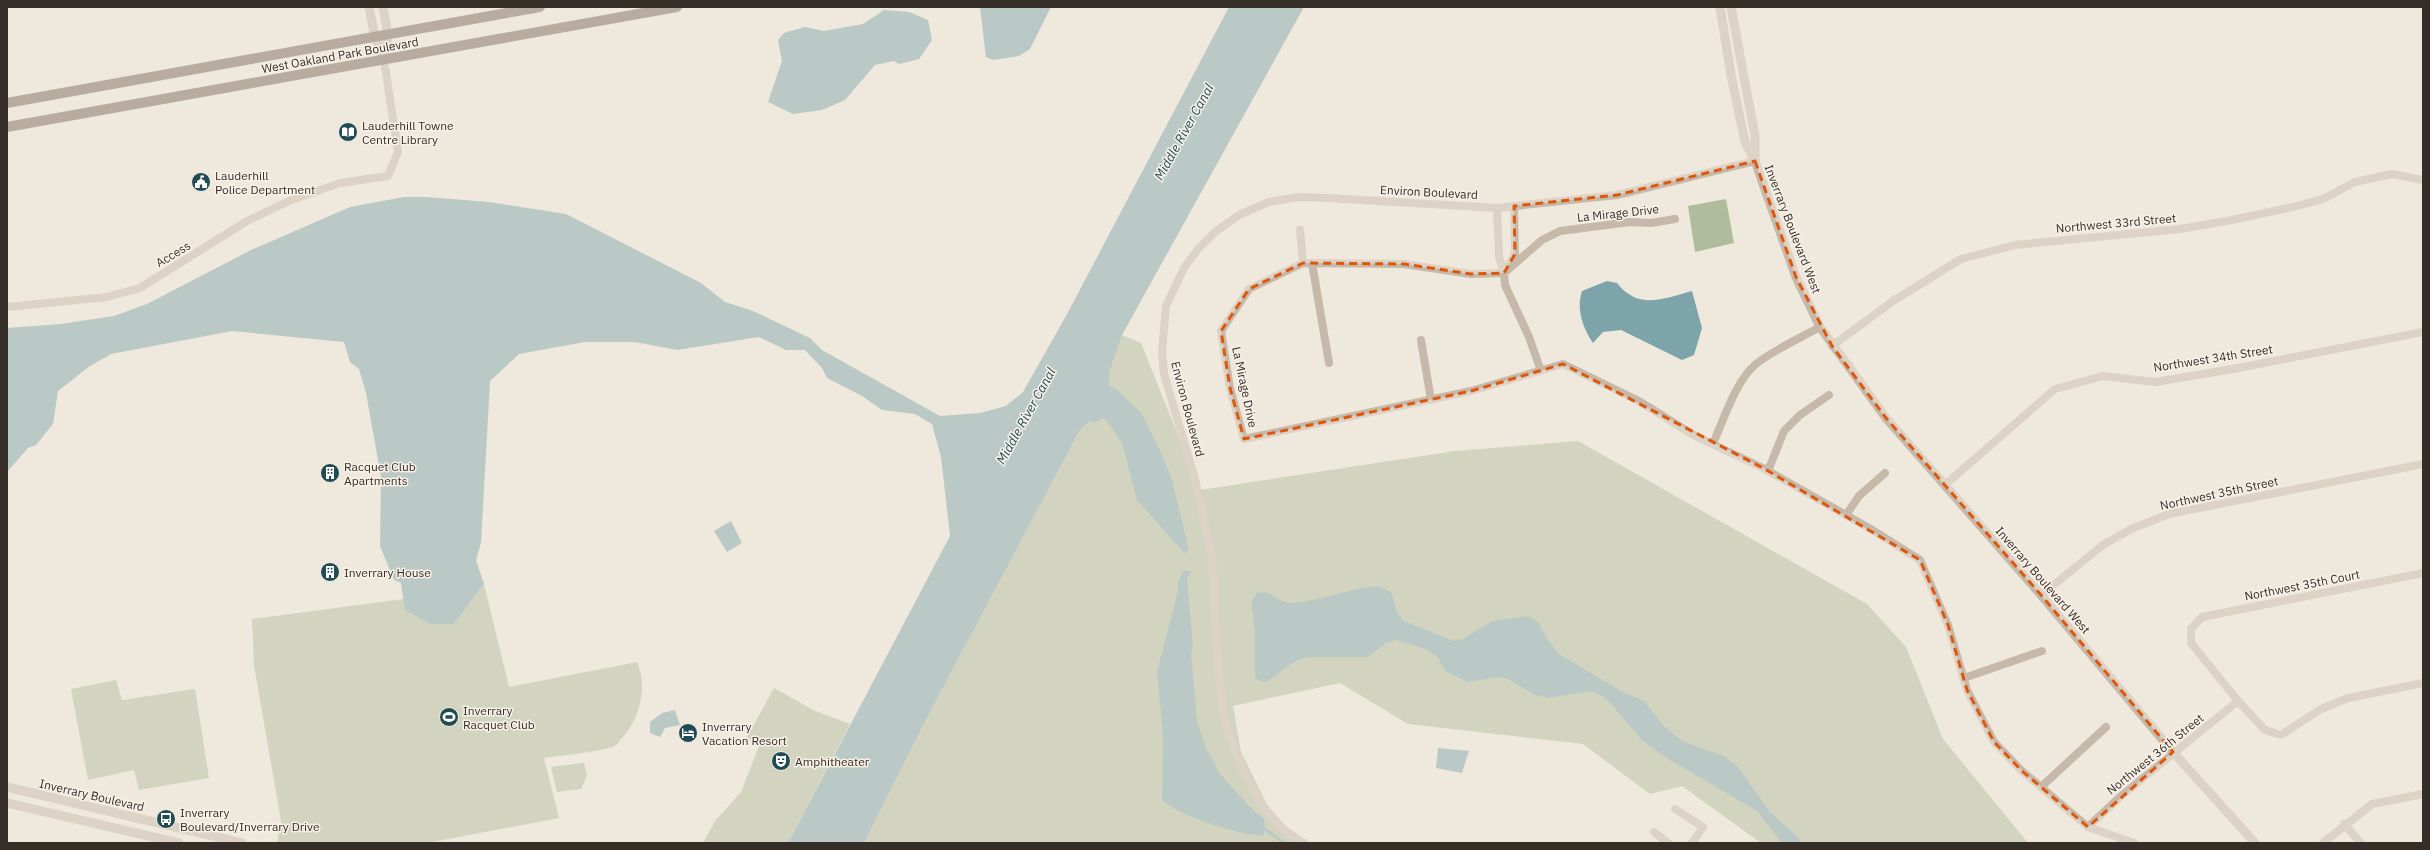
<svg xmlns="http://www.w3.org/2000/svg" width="2430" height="850" font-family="'IBM Plex Sans',sans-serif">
<rect width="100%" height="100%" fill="#efe8dc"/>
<!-- green -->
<g fill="#b0bd9d">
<path d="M1726,199L1734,243L1695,252L1688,206Z"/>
<path d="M1122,335L1141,343L1200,490L1455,451L1578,441L1867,604L1906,647L1943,739L2028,843H1761L1682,786L1650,794L1583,744L1408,724L1340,683L1233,706L1241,752L1279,829L1304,843H864L929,714L1080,430L1090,421L1109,386V374Z"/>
<path d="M484,584L509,687L637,662C648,687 640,717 623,737C620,739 618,745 615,746C605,751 557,756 544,758L559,818L427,843H277L281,821L254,665L252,619L404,599L405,610L454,624Z"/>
<path d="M116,680L122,700L195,689L209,778L139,790L134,770L88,780L71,689Z"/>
<path d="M774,688L813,710L850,724L788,843H703L715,821L741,792L759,746L747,737Z"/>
<path d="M584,763L587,775L581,789L557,792L551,767Z"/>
</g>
<!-- water -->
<g fill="#7da4aa">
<path d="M980,7H1051L1030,49L1019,56L993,60L986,57Z"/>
<path d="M1229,7H1304L1122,335L1109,374V386L1115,388L1141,413L1158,446L1172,479L1189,551L1184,553L1137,500L1122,443L1106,420L1103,418L1095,423L1090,421L1080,430L929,714L864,843H788L950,536L941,457L932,424L915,414L882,410L862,396L827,378L822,368L805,350H786L759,337L677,350L635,342H585L519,354L490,381L481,543L476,560L484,584L454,624H430L405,610L401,583L394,580L380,546L381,477L366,393L359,369L350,362L344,342L232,331L111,354L90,366L58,391L53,424L36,445L28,448L7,472V328L61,324L114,316L147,304L251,250L350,207L404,197H426L489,202L566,214L701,283L725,302L753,311L810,338L822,350L940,416L980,413L1006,406L1023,392L1066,316Z"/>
<path d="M884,10L909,12L928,20L932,40L919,59L899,64L894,61L875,65L845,100L822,110L793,114L768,102L782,61L778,40L784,33L805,27L824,31L863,24Z"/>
<path d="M1607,281L1617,283C1638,310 1663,299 1692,291L1702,328L1694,355L1682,360L1621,330L1603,332L1593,343C1583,328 1576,309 1582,291Z"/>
<path d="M731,521L742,543L727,552L714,531Z"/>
<path d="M1183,571H1191L1187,580L1193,646L1191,653L1197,720L1205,746L1220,774L1250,807L1264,819L1265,829L1263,836C1238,834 1180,817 1162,800L1163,736L1157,672L1178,591V583Z"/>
<path d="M1379,586L1391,592L1397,612L1404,621L1454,641L1463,639L1492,621L1528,616L1538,622L1548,640L1559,654L1621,691L1644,701L1664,726L1682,741L1724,756L1738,767L1769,811L1800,839V843H1782L1757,811L1670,760L1643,741L1612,705L1604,697L1591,691L1548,698L1533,694L1508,679L1497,677L1468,682L1445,671L1438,658L1428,650L1396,640L1386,643L1368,657H1308C1290,661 1281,673 1266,682L1259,681L1255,677V635L1252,606V600L1257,593C1272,589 1280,605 1294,603C1323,600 1350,588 1379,586Z"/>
<path d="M675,710L680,725L665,728L660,737L650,733V722L662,713Z"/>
<path d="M1438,748L1469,751L1462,773L1436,768Z"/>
</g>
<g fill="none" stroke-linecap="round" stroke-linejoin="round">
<!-- stream -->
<path stroke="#7da4aa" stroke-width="3" d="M1265,829L1284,843"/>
<!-- minor -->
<g stroke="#c6b9a9" stroke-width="8">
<path d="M1497,208L1499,257L1504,273L1505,285L1529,337L1541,371"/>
<path d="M1675,219L1651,223L1630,222L1560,231L1542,240L1504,273L1471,274L1404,264L1303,263L1249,289L1221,331L1230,388L1244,439L1471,391L1563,364L1639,401L1695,436L1763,468L1869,528L1920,560L1948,625L1967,690L1994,742L2022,771L2088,827L2134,843"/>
<path d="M1300,230L1303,263"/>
<path d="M1312,263L1329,363"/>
<path d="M1506,270L1515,254L1514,206"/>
<path d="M7,307L107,297L140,288L247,221L289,201L340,183L388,176L398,152L384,60"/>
<path d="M1421,340L1431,400"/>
<path d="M1832,346L1893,301L1961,259L2015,245L2180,229L2227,221L2293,207L2323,199L2355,182L2392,174L2423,180"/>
<path d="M1713,444C1723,421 1736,380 1756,364C1772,351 1800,338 1820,327"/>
<path d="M1768,471L1784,431L1800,415L1829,395"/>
<path d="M1946,484L2055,389L2103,376L2155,382L2233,369L2423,332"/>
<path d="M1846,515L1859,496L1885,473"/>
<path d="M2423,573L2202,617L2191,629V643L2238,701L2265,730L2281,735L2321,709L2348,698L2423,683"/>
<path d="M2041,595L2103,545L2131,529L2169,514L2423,464"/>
<path d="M1964,678L2042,651"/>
<path d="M2041,787L2106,727"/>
<path d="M1675,809L1703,827L1692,843"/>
<path d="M2344,824L2361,843"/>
<path d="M2088,827L2121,796L2238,701"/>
<path d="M1654,832L1668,843"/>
<path d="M1304,843L1283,829L1262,805L1246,777L1225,724L1217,659L1213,562L1195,479L1164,374L1162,352L1166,306L1184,268L1198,249L1215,232L1239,215L1269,202L1299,197L1328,198L1497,208L1617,195L1755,161"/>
<path d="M2323,843L2372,804L2423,794"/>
</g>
<!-- tertiary -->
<g stroke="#c6b9a9" stroke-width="9">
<path d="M369,7L375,37L384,60"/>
<path d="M383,7L388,35L384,60"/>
<path d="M1720,7L1731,75L1745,142L1755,161L1796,277L1820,327L1886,418L2041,595L2173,752L2255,843"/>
<path d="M1731,7L1755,136V160"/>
<path d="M7,787L242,843"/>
<path d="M7,803L179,843"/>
</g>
<!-- primary -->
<g stroke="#75655a" stroke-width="10">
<path d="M7,103L540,7"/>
<path d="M7,127L677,7"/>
</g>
</g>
<!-- marked area -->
<path d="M0 0H2430V850H0ZM1755,161L1796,277L1832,346L1886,418L2041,595L2173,752L2088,827L2022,771L1994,742L1967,690L1948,625L1920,560L1763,468L1563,364L1471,391L1244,439L1230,388L1221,331L1249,289L1303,263L1404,264L1471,274L1504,273L1515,254L1514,206L1617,195Z" fill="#efe8dc" fill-opacity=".55" fill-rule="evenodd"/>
<path fill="none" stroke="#df570d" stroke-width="3" stroke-dasharray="8 5" stroke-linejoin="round" d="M1755,161L1796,277L1832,346L1886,418L2041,595L2173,752L2088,827L2022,771L1994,742L1967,690L1948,625L1920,560L1763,468L1563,364L1471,391L1244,439L1230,388L1221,331L1249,289L1303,263L1404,264L1471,274L1504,273L1515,254L1514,206L1617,195Z"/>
<!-- icons -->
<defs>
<g id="library-disc" transform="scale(1)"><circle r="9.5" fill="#214b52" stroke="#f7f1e8"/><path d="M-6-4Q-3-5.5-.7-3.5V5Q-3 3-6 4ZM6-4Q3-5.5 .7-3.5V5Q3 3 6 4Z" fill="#fff"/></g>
<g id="civic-disc" transform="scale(1)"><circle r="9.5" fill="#214b52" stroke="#f7f1e8"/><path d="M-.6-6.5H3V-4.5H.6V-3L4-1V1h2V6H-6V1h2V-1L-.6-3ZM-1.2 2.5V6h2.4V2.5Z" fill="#fff"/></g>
<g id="building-disc" transform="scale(1)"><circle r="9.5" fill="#214b52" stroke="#f7f1e8"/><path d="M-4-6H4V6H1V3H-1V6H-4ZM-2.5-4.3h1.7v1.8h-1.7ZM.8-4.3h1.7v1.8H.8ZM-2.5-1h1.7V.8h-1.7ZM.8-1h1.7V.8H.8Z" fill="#fff"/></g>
<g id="stadium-disc" transform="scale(1)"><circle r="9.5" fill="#214b52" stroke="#f7f1e8"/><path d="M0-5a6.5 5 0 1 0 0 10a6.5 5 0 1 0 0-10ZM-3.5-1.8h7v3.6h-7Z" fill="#fff"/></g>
<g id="hotel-disc" transform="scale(1)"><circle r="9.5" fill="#214b52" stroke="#f7f1e8"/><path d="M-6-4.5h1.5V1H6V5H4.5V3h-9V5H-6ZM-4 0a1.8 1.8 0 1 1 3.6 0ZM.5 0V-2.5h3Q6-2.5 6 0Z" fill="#fff"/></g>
<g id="theatre-disc" transform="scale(1)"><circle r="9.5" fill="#214b52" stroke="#f7f1e8"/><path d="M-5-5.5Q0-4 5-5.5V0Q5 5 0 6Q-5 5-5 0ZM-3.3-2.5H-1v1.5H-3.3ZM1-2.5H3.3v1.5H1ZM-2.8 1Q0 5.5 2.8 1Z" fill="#fff"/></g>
<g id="bus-disc" transform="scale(1)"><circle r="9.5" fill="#214b52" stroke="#f7f1e8"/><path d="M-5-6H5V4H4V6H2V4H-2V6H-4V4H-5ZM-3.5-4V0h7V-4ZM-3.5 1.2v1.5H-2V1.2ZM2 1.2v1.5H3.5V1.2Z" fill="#fff"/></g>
</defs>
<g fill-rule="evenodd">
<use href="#library-disc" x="348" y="132"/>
<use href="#civic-disc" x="201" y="182"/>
<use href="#building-disc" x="330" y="473"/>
<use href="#building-disc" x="330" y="572"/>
<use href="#stadium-disc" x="449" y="717"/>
<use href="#hotel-disc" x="688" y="733"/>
<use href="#theatre-disc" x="781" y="761"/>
<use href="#bus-disc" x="166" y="819"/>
</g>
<g text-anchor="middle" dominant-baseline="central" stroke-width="3" stroke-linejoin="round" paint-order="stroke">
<!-- street labels -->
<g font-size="12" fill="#342d28" stroke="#f7f1e8">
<text transform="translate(340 55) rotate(-10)">West Oakland Park Boulevard</text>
<text transform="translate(1429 192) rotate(3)">Environ Boulevard</text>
<text transform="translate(1618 213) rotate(-6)">La Mirage Drive</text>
<text transform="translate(2116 223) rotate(-5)">Northwest 33rd Street</text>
<text transform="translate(1793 229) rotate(69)">Inverrary Boulevard West</text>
<text transform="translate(173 254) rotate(-31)">Access</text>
<text transform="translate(2213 358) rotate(-9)">Northwest 34th Street</text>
<text transform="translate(1245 387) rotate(78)">La Mirage Drive</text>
<text transform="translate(1188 409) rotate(75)">Environ Boulevard</text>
<text transform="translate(2219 493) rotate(-12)">Northwest 35th Street</text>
<text transform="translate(2043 580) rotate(49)">Inverrary Boulevard West</text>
<text transform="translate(2302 585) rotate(-11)">Northwest 35th Court</text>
<text transform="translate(2155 754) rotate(-39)">Northwest 36th Street</text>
<text transform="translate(92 795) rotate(13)">Inverrary Boulevard</text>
</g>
<!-- poi labels -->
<g font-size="12" fill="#342d28" stroke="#f7f1e8" text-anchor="start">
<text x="362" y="125">Lauderhill Towne<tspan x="362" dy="14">Centre Library</tspan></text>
<text x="215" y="175">Lauderhill<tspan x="215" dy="14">Police Department</tspan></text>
<text x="344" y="466">Racquet Club<tspan x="344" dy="14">Apartments</tspan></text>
<text x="344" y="572">Inverrary House</text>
<text x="463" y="710">Inverrary<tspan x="463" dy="14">Racquet Club</tspan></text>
<text x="702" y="726">Inverrary<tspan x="702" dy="14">Vacation Resort</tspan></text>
<text x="795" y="761">Amphitheater</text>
<text x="180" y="812">Inverrary<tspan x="180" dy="14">Boulevard/Inverrary Drive</tspan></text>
</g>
<!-- water labels -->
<g font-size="13" font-style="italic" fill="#214b52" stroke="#f7f1e8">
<text transform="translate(1184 132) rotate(-61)">Middle River Canal</text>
<text transform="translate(1026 416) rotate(-61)">Middle River Canal</text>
</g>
</g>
<!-- border -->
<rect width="2430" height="850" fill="none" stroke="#342d28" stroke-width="16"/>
</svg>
